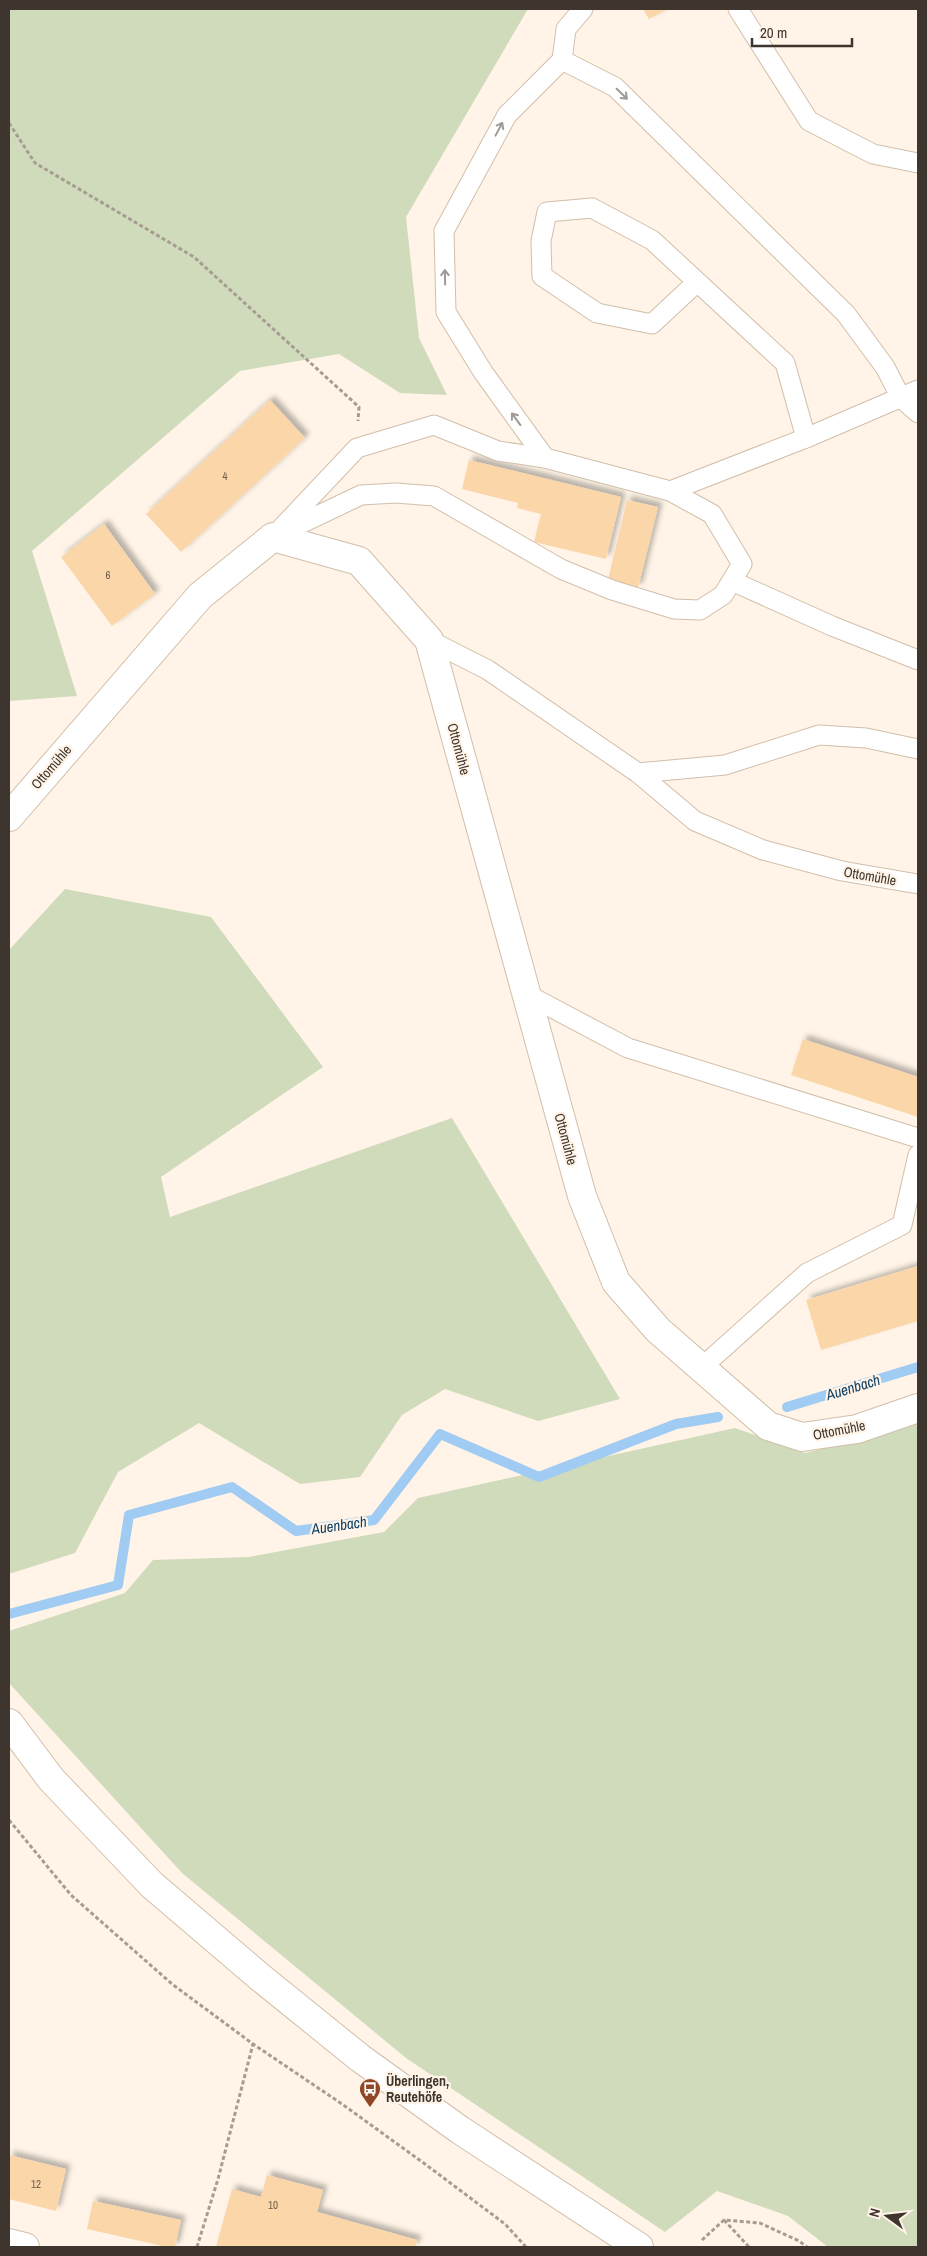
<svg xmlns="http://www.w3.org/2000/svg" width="927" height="2256" font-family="'Archivo Narrow',sans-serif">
<defs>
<filter id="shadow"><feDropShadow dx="4.5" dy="-4.5" stdDeviation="2.5" flood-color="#0004"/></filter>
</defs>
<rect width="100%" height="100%" fill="#fff4e7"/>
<!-- green -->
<g fill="#d0dbbc">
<path d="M9,9H528L406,217L419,338L447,395L400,393L339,354L240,371L32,551L77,696L9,701Z"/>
<path d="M65,889L211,917L323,1067L161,1177L170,1217L452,1118L620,1399L538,1421L445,1389L402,1415L360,1477L300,1484L199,1423L118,1472L75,1553L9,1574V950Z"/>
<path d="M918,1419V2247H828L788,2216L717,2191L665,2232L406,2058L182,1873L9,1683V1631L125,1593L153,1560L249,1557L384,1532L418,1498L735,1428L805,1453L864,1438Z"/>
</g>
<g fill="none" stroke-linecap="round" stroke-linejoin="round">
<!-- stream -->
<g stroke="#a0cbf2" stroke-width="10">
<path d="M787,1407L918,1367"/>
<path d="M9,1614L118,1585L129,1515L232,1487L296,1531L374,1520L440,1434L539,1477L676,1424L718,1417"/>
</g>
</g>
<!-- building -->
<g fill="#fbd6a9" filter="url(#shadow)">
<path d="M643,9H668L649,19Z"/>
<path d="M270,400L305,438L181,552L146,514Z"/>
<path d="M469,460L621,497L606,559L534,542L541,514L517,508L518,503L462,489Z"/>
<path d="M627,500L658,507L638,588L608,580Z"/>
<path d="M104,524L155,594L112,626L61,557Z"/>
<path d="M803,1039L918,1077V1117L791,1075Z"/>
<path d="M918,1266V1321L821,1350L806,1300Z"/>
<path d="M9,2155L66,2169L56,2211L9,2199Z"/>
<path d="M267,2175L323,2190L317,2212L417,2240L415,2247H216L232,2189L261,2197Z"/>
<path d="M93,2201L181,2220L175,2247H167L87,2229Z"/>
</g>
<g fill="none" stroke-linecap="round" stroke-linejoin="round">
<!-- service casing -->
<g stroke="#d1bfaa" stroke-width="21">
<g id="service">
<path d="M738,9L809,121L873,154L918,163"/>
<path d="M562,60L566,29L583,9"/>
<path d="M697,282L652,324L597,313L542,276L541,241L547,212L592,208L652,240L785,363L806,438"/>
<path d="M434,425L498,451L545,458L670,491L712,514L742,564L723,595L700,610L674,609L612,590L561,569L434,496L396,493L361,495L273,537L357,448Z"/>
<path d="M545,458L483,372L446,312L444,231L507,115L562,60L615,87L846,314L885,367L901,398L918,413"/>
<path d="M670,491L806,438L918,390"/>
<path d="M732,581L832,626L918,660"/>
<path d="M429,640L488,670L638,773L695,821L763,850L842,871L918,884"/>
<path d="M638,773L725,765L819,735L866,738L918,749"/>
<path d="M526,994L628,1048L918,1138"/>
<path d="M701,1368L807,1273L902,1225L918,1155"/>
</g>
</g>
<!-- minor casing -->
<g stroke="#d1bfaa" stroke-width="30">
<g id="minor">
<path d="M9,817L200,596L273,537L359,561L429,640L582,1196L616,1282L658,1330L768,1426L802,1437L857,1429L918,1408"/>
<path d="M9,2243L25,2247"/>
</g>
</g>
<!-- secondary casing -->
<g stroke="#d1bfaa" stroke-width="30">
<path id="secondary" d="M9,1723L51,1779L152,1885L261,1978L360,2058L460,2130L639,2247"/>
</g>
<!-- path -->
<g stroke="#a69d92" stroke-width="3" stroke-dasharray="4 2.5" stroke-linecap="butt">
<path d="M9,123L35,163L194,257L359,407L358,421"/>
<path d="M9,1820L71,1895L172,1984L253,2044L342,2104L425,2164L505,2224L526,2247"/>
<path d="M724,2220L749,2247"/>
<path d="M702,2240L724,2220L760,2223L799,2241L807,2247"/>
<path d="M197,2247L218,2179L253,2044"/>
</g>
<!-- service -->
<use href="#service" stroke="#fff" stroke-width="19"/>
<!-- minor -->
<use href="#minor" stroke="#fff" stroke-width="28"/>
<!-- secondary -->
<use href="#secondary" stroke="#fff" stroke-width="28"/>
</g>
<!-- one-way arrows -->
<defs><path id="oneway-shaft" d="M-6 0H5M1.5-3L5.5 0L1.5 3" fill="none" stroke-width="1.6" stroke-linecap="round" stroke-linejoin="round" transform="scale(1.25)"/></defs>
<g stroke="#9e9a96">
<use href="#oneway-shaft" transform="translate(622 94) rotate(44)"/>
<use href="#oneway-shaft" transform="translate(499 129) rotate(-62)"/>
<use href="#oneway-shaft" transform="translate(445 277) rotate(-91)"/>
<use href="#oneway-shaft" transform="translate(516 419) rotate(-126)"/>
</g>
<!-- icons -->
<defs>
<g id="bus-pin" transform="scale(1.125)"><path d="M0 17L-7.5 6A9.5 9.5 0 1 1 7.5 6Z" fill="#8f4725" stroke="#fff4e7"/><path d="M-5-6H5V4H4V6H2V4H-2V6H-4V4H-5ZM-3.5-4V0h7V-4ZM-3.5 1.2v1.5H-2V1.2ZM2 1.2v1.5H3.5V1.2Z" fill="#fff"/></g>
</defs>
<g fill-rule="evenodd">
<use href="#bus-pin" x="370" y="2089"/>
</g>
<g text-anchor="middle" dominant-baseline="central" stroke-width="4.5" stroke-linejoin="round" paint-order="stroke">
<!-- number labels -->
<g font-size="11" fill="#6d5e4d">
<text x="225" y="476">4</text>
<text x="108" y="575">6</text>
<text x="36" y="2184">12</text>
<text x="273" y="2205">10</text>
</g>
<!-- street labels -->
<g font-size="14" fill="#3e362e" stroke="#fff4e7">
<text transform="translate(459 749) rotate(75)">Ottomühle</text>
<text transform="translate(51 767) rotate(-49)">Ottomühle</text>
<text transform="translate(870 876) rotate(10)">Ottomühle</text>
<text transform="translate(566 1139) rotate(75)">Ottomühle</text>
<text transform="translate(839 1430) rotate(-11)">Ottomühle</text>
</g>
<!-- poi labels -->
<g font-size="14" font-weight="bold" fill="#3e362e" stroke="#fff4e7" text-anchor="start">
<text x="386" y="2081">Überlingen,<tspan x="386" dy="16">Reutehöfe</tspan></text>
</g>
<!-- water labels -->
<g font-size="15" font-style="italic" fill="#104066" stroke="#fff4e7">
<text transform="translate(853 1387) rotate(-17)">Auenbach</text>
<text transform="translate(339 1525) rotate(-8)">Auenbach</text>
</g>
</g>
<!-- border -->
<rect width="927" height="2256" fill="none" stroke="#3e362e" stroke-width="20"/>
<!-- north arrow -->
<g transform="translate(887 2216) rotate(285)" stroke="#fff4e7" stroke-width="4" paint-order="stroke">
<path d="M0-4L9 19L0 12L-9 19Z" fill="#3e362e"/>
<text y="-8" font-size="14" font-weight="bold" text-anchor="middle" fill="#3e362e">N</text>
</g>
<!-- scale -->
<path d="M752 38v8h100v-8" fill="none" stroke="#3e362e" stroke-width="2.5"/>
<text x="760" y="38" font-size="15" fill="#3e362e" stroke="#fff4e7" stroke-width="4" paint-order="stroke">20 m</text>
</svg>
